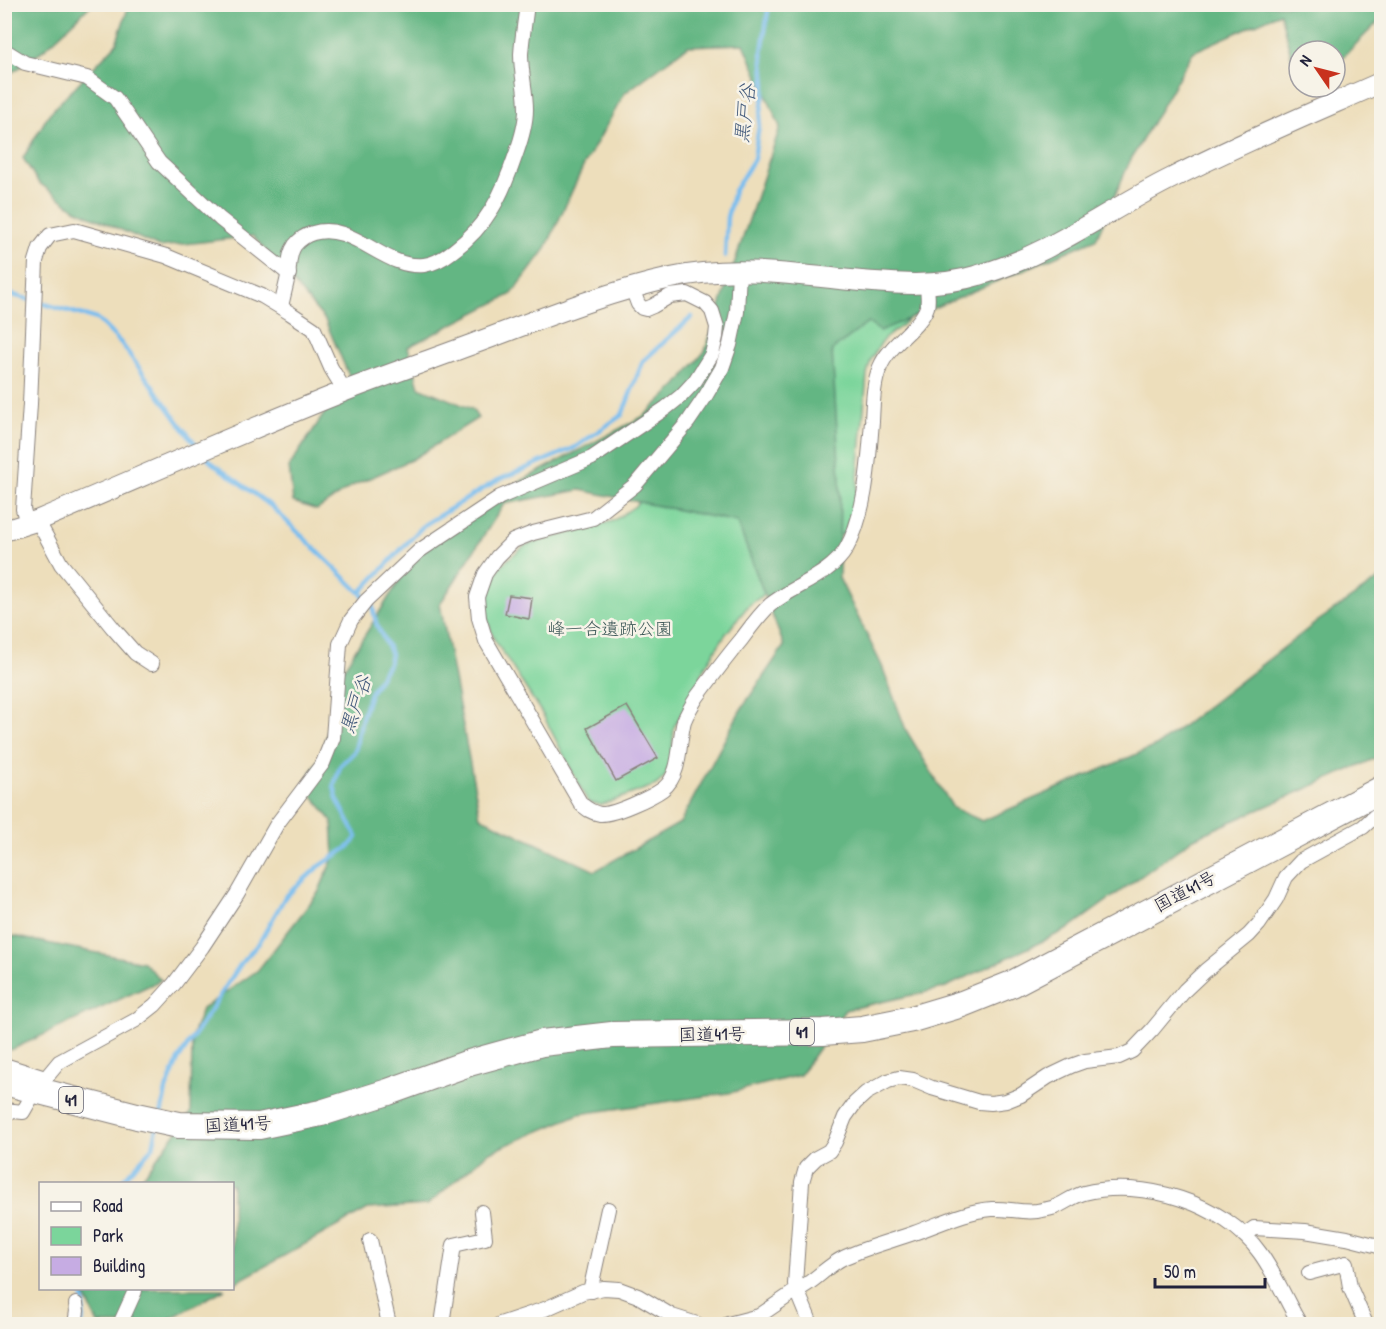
<svg xmlns="http://www.w3.org/2000/svg" width="1386" height="1329" font-family="'Patrick Hand','Klee One',sans-serif">
<rect width="100%" height="100%" fill="#f7f3e8"/>
<filter id="ink" filterUnits="userSpaceOnUse"><feTurbulence type="fractalNoise" baseFrequency=".0167" numOctaves="2"/><feDisplacementMap in="SourceGraphic" scale="12" xChannelSelector="R" yChannelSelector="G"/><feConvolveMatrix kernelMatrix="1 2 1 2 8 2 1 2 1" color-interpolation-filters="sRGB"/></filter>
<filter id="wash" filterUnits="userSpaceOnUse"><feTurbulence type="fractalNoise" baseFrequency=".008" numOctaves="4" result="noise"/><feDisplacementMap in="SourceGraphic" scale="24" xChannelSelector="R" yChannelSelector="G"/><feGaussianBlur stdDeviation="1.35" result="paint"/><feColorMatrix in="noise" values="0 0 0 0 0 0 0 0 0 0 0 0 0 0 0 0 0 1.4 0 .05"/><feComposite in="paint" operator="in"/></filter>
<g filter="url(#wash)">
<rect width="100%" height="100%" fill="#eddebb"/>
<!-- green -->
<path fill="#7bd59b" stroke="#4e7c6b" stroke-width="1.5" d="M919,309L901,326L883,340L871,359L867,374L856,498L845,531L829,548L748,606L725,635L706,665L693,694L674,727L671,763L664,778L656,785L601,805L588,802L543,715L494,639L487,618V598L492,581L500,567L508,559L526,545L613,521L635,506L667,468L747,327Z"/>
<!-- forest -->
<g fill="#64b683" stroke="#436c5f" stroke-width="1.5" fill-rule="evenodd">
<path d="M5,5H91C64,31 38,59 5,76Z"/>
<path d="M121,5H1381V19L1335,65V51H1299V64L1292,59L1280,13L1193,52L1130,161L1096,239L880,331L868,323L832,350L840,479L839,578L882,666L906,730L953,808L982,821L1158,745L1318,621L1381,578V756L1194,838L1068,929L944,988L845,1010L800,1075L729,1093L579,1114L488,1153L427,1205L368,1209L233,1284L232,1184L138,1183L191,1113L192,1036L202,1009L258,970L318,893L334,856L332,821L304,784L322,754L342,671L401,578L446,524L519,482L644,416L677,385L705,351L780,127L744,44L688,46L625,93L584,165L545,250L512,294L408,347L419,387L472,409L478,418L413,459L352,486L317,510L293,502L289,467L349,376L325,320L253,236L159,247L75,209L38,182L23,158L49,114L116,44L128,8ZM580,490L737,522L784,646L740,711L680,823L595,871L480,817L440,604L504,504Z"/>
<path d="M5,931L7,935L143,962L161,980L11,1050L5,1048Z"/>
<path d="M82,1289H225L160,1324H98Z"/>
</g>
<g fill="none" stroke-linecap="round" stroke-linejoin="round">
<!-- stream -->
<g stroke="#78bdef" stroke-width="4.5">
<path d="M725,256L727,217L734,191L754,159L765,85L762,52L769,4"/>
<path d="M4,297L13,295L97,319L121,343L183,428L197,446"/>
<path d="M361,592L424,525L496,481L574,448L622,415L643,361L692,317"/>
<path d="M161,1114L166,1090L178,1060L242,962L259,943L285,897L317,868L350,846L357,837L337,799L334,786L340,766L355,751L362,718L370,693L389,663L391,654L376,623L372,604L271,506L211,462L205,454"/>
<path d="M119,1184L153,1147L157,1128"/>
<path d="M81,1288L84,1303L82,1324"/>
</g>
</g>
<g id="blocks">
<!-- building -->
<g fill="#c6ace3">
<path d="M509,595L532,598L529,619L505,614Z"/>
<path d="M627,706L658,758L616,781L587,728Z"/>
</g>
</g>
</g>
<g filter="url(#ink)">
<use href="#blocks" fill-opacity="0" stroke="#88807b" stroke-width="1.5"/>
<g fill="none" stroke-linecap="round" stroke-linejoin="round">
<!-- street casing -->
<g stroke="#88807b" stroke-width="16">
<g id="street">
<path d="M4,50L25,63L87,78L115,98L159,162L220,219L289,274"/>
<path d="M739,272L737,312L730,345L722,368L705,397L688,422L635,485L593,518L533,533L513,541L497,557L485,574L477,597L479,618L486,641L581,804C587,809 592,813 600,814C614,815 652,797 663,789C682,774 678,743 684,721C687,713 692,705 697,697C711,678 726,658 741,640C750,628 759,615 770,605C793,586 831,575 846,549C866,515 869,459 872,421C873,403 873,384 880,367C890,343 920,328 927,307C929,300 927,292 927,285"/>
<path d="M281,307C283,297 286,286 288,276C290,265 288,255 295,245C300,239 306,235 313,233C353,221 384,270 424,265C435,264 444,258 453,251C488,225 502,195 516,154C521,140 526,124 526,109C526,91 521,73 521,54C522,38 525,21 527,4"/>
<path d="M39,520L41,527L61,564L113,628L135,653L152,664"/>
<path d="M27,524L23,509L30,404L36,261L40,248L50,235L74,230L166,256L262,296L290,313L314,329L331,368L345,391"/>
<path d="M4,811V814"/>
<path d="M4,1065L45,1078"/>
<path d="M4,1110L23,1112L35,1091L59,1062L136,1020L155,1005L174,984L202,947L237,894L277,824L323,763L333,738L340,644L351,620L366,601L419,551L500,497L592,458L666,408L681,396L695,381L712,354L716,337L717,327L712,311L705,303L687,294L670,296L653,306L646,309L642,308L638,304L632,288"/>
<path d="M1244,1235L1254,1228L1305,1231L1347,1238L1382,1247"/>
<path d="M370,1240L389,1324"/>
<path d="M1309,1273L1346,1263L1350,1287L1366,1324"/>
<path d="M592,1291L591,1287L608,1209"/>
<path d="M75,1324L77,1311L76,1304"/>
<path d="M120,1324L135,1291"/>
<path d="M442,1324L454,1245L485,1238L482,1212"/>
<path d="M500,1324L545,1309L583,1292L604,1288L619,1289L638,1296L672,1316L697,1324"/>
<path d="M728,1324L759,1316L797,1290L811,1324"/>
<path d="M1300,1324C1286,1301 1276,1275 1260,1253C1225,1203 1141,1178 1084,1193C1073,1196 1065,1203 1055,1207C1050,1209 1043,1210 1037,1211C1022,1213 1007,1208 992,1209C965,1211 940,1224 914,1233C891,1241 867,1247 845,1257C827,1265 815,1282 797,1290L795,1284L802,1182L806,1168L816,1158L829,1151L835,1142L845,1117L855,1103L866,1093L888,1081L899,1078L913,1080L932,1088L979,1102L991,1103L1006,1101L1021,1095L1048,1077L1071,1066L1085,1061L1119,1057L1132,1051L1152,1030L1185,990L1205,971L1249,935L1259,924L1276,899L1286,877L1301,861L1363,827L1375,816L1382,812"/>
</g>
</g>
<!-- secondary casing -->
<g stroke="#88807b" stroke-width="22">
<path id="secondary" d="M4,531L39,520C141,477 242,432 345,391C387,375 430,360 473,344C538,320 603,293 671,278C730,265 792,274 851,280C894,284 937,288 979,275C1050,255 1107,210 1172,178C1240,143 1312,113 1382,82"/>
</g>
<!-- highway casing -->
<g stroke="#88807b" stroke-width="28">
<path id="highway" d="M4,1082L137,1116L179,1125L259,1126L321,1113L388,1092L469,1063L542,1043L612,1035L823,1032L862,1029L912,1019L962,1004L1012,984L1382,789"/>
</g>
<!-- street -->
<use href="#street" stroke="#fff" stroke-width="14"/>
<!-- secondary -->
<use href="#secondary" stroke="#fff" stroke-width="20"/>
<!-- highway -->
<use href="#highway" stroke="#fff" stroke-width="26"/>
</g>
</g>
<g text-anchor="middle" dominant-baseline="central" stroke-width="5" stroke-linejoin="round" paint-order="stroke">
<!-- shield labels -->
<g fill="#f7f3e8" stroke="#62616f" stroke-width="1.5">
<rect x="790" y="1019" width="24" height="26" rx="4.5"/>
<rect x="59" y="1087" width="24" height="26" rx="4.5"/>
</g>
<g font-size="16" font-weight="bold" fill="#22223b">
<text x="802" y="1032">41</text>
<text x="71" y="1100">41</text>
</g>
<!-- park labels -->
<g font-size="18" fill="#3d5858" stroke="#f7f3e8">
<text x="610" y="628">峰一合遺跡公園</text>
</g>
<!-- street labels -->
<g font-size="18" fill="#22223b" stroke="#f7f3e8">
<text transform="translate(1185 891) rotate(-28)">国道41号</text>
<text transform="translate(712 1034) rotate(-1)">国道41号</text>
<text transform="translate(238 1124) rotate(-3)">国道41号</text>
</g>
<!-- water labels -->
<g font-size="20" font-style="italic" fill="#40587a" stroke="#f7f3e8">
<text transform="translate(744 113) rotate(-83)">黒戸谷</text>
<text transform="translate(355 704) rotate(-71)">黒戸谷</text>
</g>
</g>
<!-- margin -->
<rect width="1386" height="1329" fill="none" stroke="#f7f3e8" stroke-width="24"/>
<!-- legend -->
<rect x="39" y="1182" width="195" height="108" fill="#f7f3e8" stroke="#a29fa3" stroke-width="1.5"/>
<rect x="51" y="1202" width="30" height="9" fill="#ffffff" stroke="#a29fa3" stroke-width="1.5"/>
<text x="93" y="1212" font-size="18" fill="#22223b">Road</text>
<rect x="51" y="1227" width="30" height="18" fill="#7bd59b" stroke="#a29fa3" stroke-width="1.5"/>
<text x="93" y="1242" font-size="18" fill="#22223b">Park</text>
<rect x="51" y="1257" width="30" height="18" fill="#c6ace3" stroke="#a29fa3" stroke-width="1.5"/>
<text x="93" y="1272" font-size="18" fill="#22223b">Building</text>
<!-- north arrow -->
<g transform="translate(1317 69) rotate(305)"><circle r="28" fill="#f7f3e8" stroke="#a29fa3" stroke-width="1.5"/>
<path d="M0-4.5L10 22L0 15L-10 22Z" fill="#c8321e"/>
<text y="-9" font-size="16" font-weight="bold" text-anchor="middle" fill="#22223b">N</text>
</g>
<!-- scale -->
<path d="M1155 1278v9h110v-9" fill="none" stroke="#22223b" stroke-width="3"/>
<text x="1164" y="1278" font-size="18" fill="#22223b" stroke="#f7f3e8" stroke-width="4.5" paint-order="stroke">50 m</text>
</svg>
